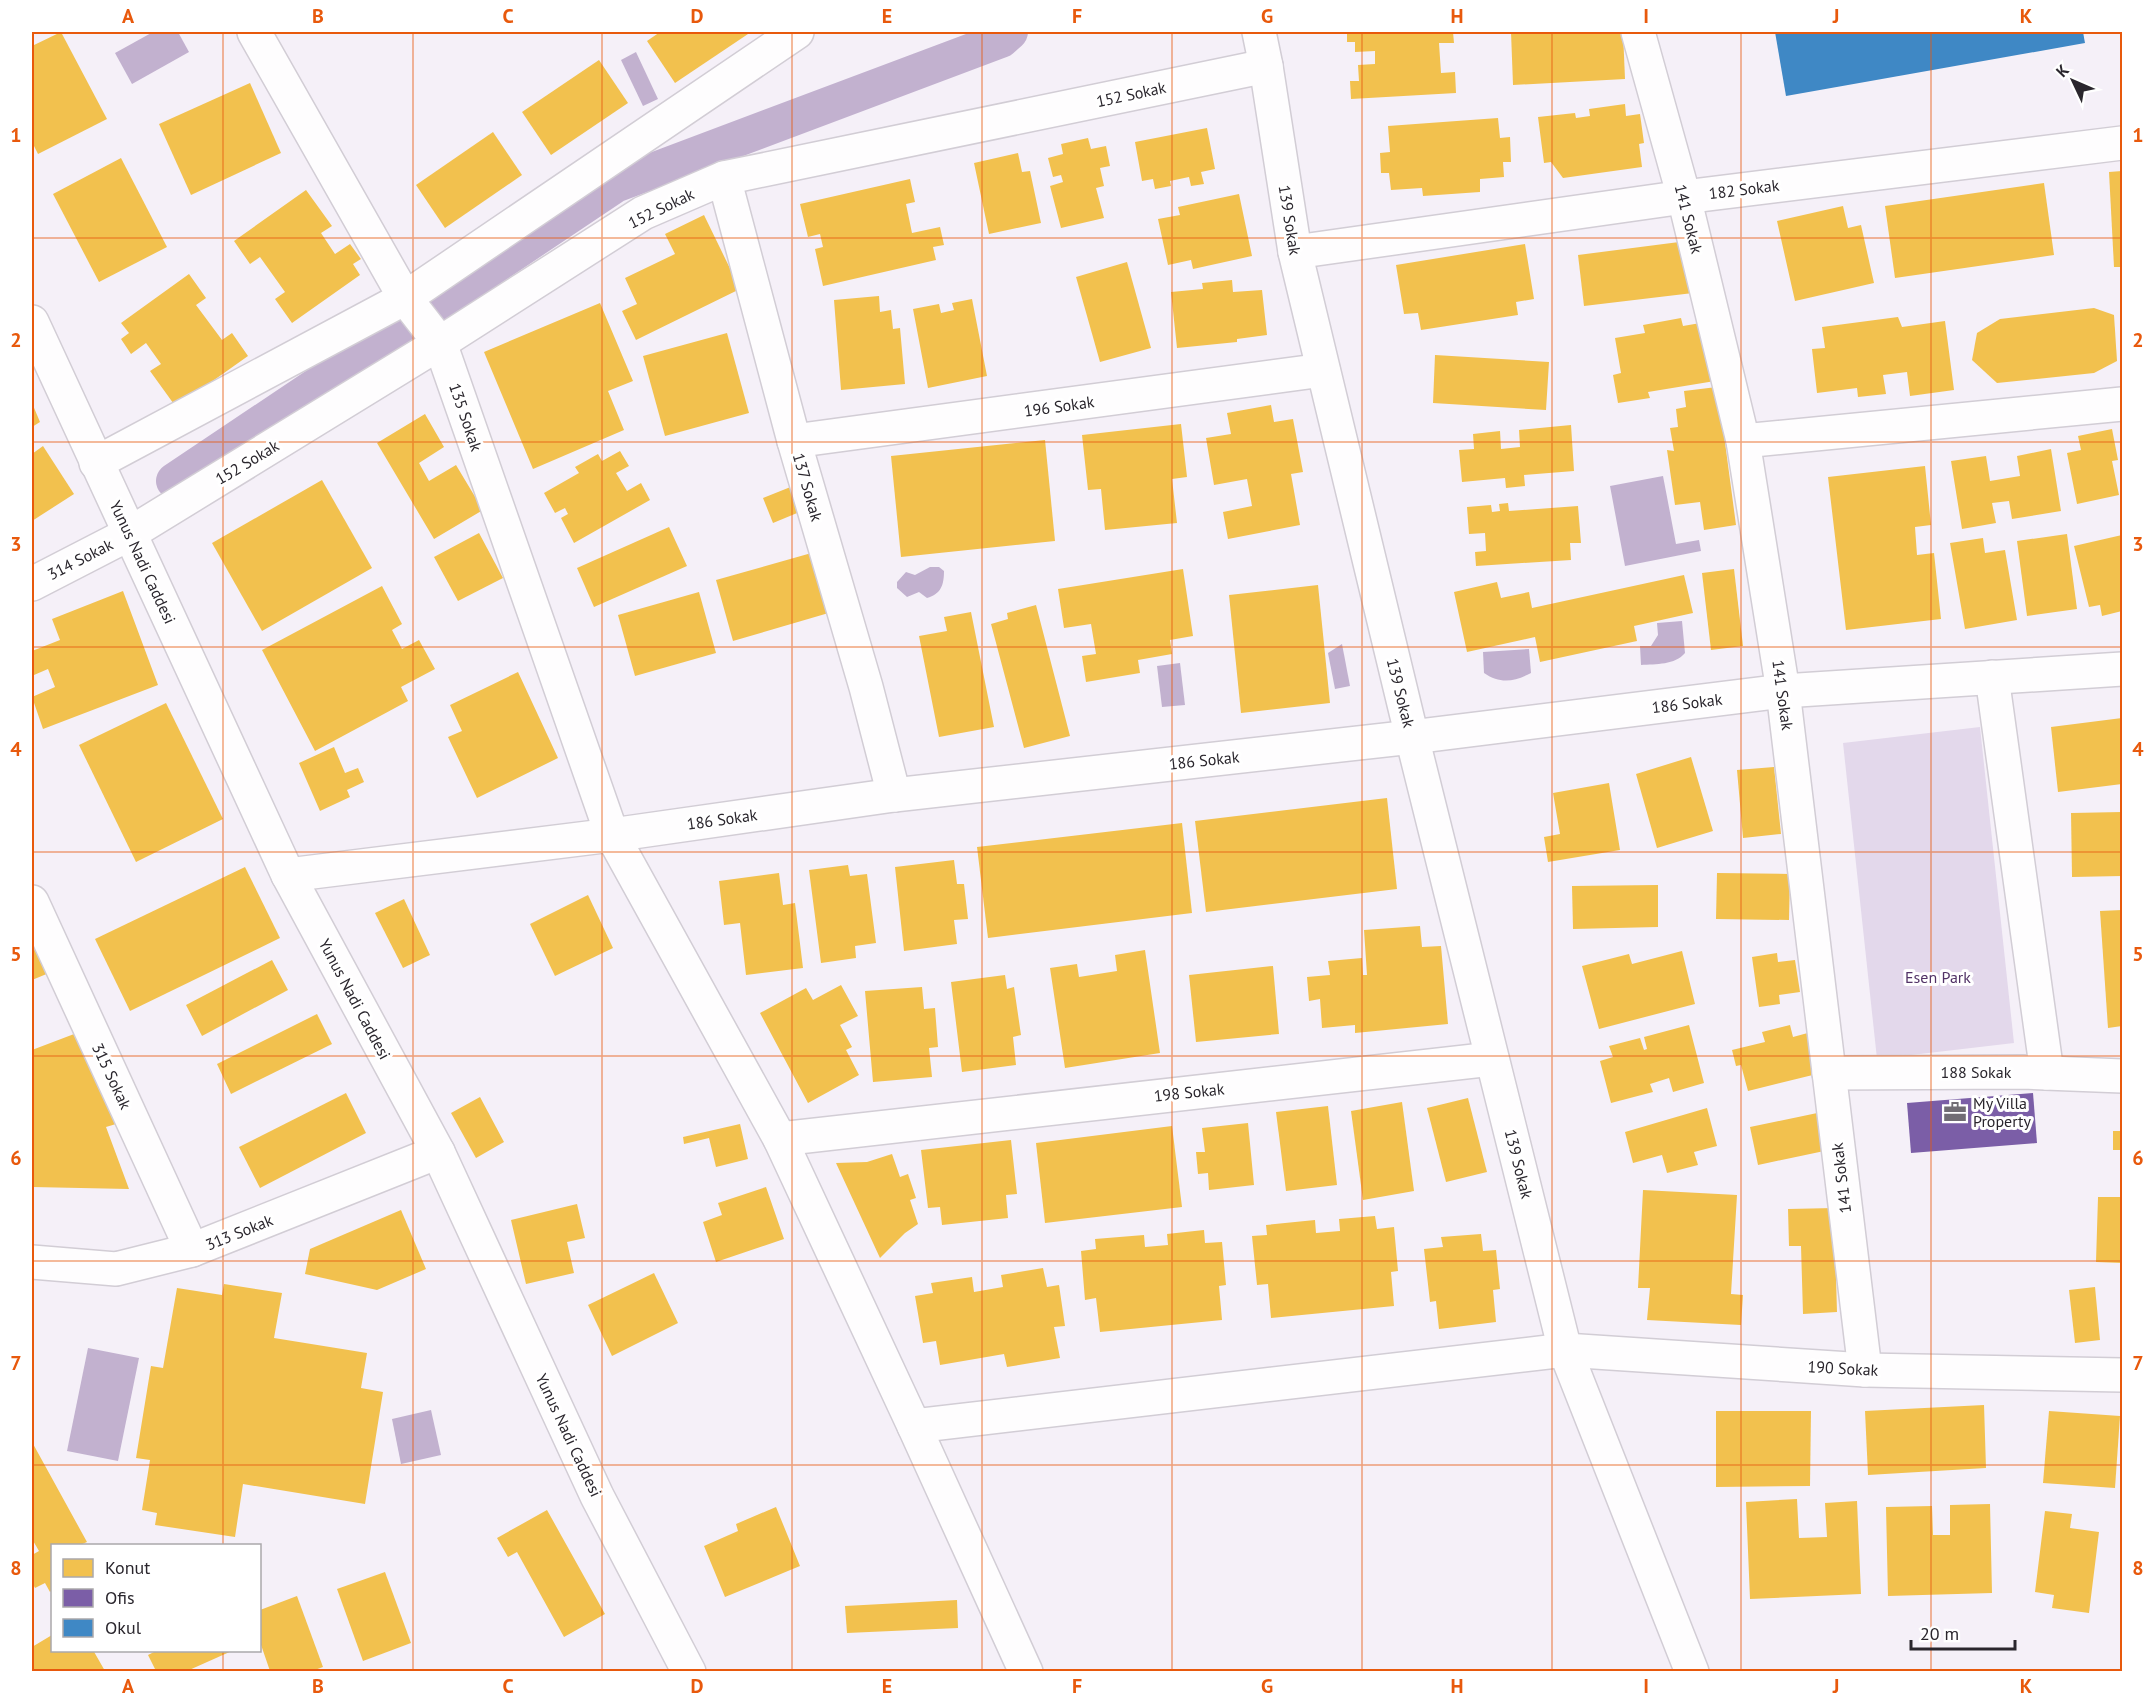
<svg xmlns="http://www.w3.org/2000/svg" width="2154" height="1703" font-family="'PT Sans',sans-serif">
<rect width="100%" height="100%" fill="#f5f0f8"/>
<!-- green -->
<path fill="#e3d8eb" d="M1980,727L2014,1043L1877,1059L1843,743Z"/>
<!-- water -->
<g fill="#c2b1cf">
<path d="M153,32H178L189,52L132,84L115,53Z"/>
<path d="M636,52L658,99L643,106L621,60Z"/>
<path d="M1663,476L1676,544L1699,540L1701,551L1625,566L1610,486Z"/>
<path d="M930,567H939L944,571C944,585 941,594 927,598L919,592L907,597L897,588V582L906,572L915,575Z"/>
<path d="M1682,621L1685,653C1675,665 1656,664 1641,665L1640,646H1651L1658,635L1657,623Z"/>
<path d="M1342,644L1350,686L1335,689L1328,653Z"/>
<path d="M1529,649L1531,673C1514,682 1500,684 1484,673L1483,652Z"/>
<path d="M1180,663L1185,705L1162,707L1157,666Z"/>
<path d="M88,1348L139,1358L118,1461L67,1451Z"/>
<path d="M431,1410L441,1455L401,1464L392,1419Z"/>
</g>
<!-- homes -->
<g fill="#f2c14e">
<path d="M61,32L107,119L38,154L32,142V46Z"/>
<path d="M660,32H751L675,83L647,41Z"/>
<path d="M1347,32H1453L1454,43H1439L1441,73L1455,72L1456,93L1351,99L1350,81H1359L1358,65L1375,64V51L1355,52V42H1347Z"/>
<path d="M1511,32H1623L1625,79L1513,85Z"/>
<path d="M599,60L628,103L551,155L522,112Z"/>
<path d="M250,83L281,153L191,195L159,124Z"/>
<path d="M1625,104L1626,116L1640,114L1644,143L1639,144L1642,167L1563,178L1551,162L1544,163L1538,117L1575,113L1576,118L1590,116L1589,109Z"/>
<path d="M1498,118L1500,138L1510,137L1511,162H1503L1504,177L1480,179V192L1423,196L1422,188L1391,190L1389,173H1381L1380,153L1390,152L1388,126Z"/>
<path d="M1207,128L1215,169L1201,172L1204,184L1191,186L1189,177L1170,181L1171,186L1155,189L1153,179L1142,181L1135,142Z"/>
<path d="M493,132L522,175L445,228L416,185Z"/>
<path d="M1088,138L1091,149L1106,146L1110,166L1100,168L1104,186L1096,188L1104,218L1061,228L1050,186L1063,182L1061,175L1053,177L1048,158L1063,154L1061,144Z"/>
<path d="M1018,153L1022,172L1030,171L1041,223L989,234L974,163Z"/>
<path d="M121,158L167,247L99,282L53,194Z"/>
<path d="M2122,171V267H2114L2109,172Z"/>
<path d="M910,179L915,202L906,204L912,233L940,227L944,245L933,247L936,260L823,286L815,249L823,247L820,234L808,237L800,204Z"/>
<path d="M2044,183L2054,255L1895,278L1885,206Z"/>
<path d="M306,190L332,226L321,233L335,254L350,244L361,259L353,264L360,275L292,323L275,299L285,292L260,257L250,264L234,241Z"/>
<path d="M1239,194L1252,256L1193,269L1191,260L1168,265L1158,219L1180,215L1178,207Z"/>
<path d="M1843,206L1848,228L1861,225L1874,283L1795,301L1777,221Z"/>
<path d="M704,215L740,289L636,340L622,311L637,304L625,278L675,254L665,234Z"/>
<path d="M1687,241L1693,293L1584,306L1578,255Z"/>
<path d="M1525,244L1534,299L1516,302L1518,315L1421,330L1418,313L1404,314L1396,265Z"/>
<path d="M1127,262L1151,348L1100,362L1076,277Z"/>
<path d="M189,274L206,298L196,305L222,340L232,333L248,356L176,407L150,371L161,364L146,343L131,354L121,339L129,333L121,323Z"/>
<path d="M1232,280L1233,292L1262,290L1267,335L1237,339V342L1177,348L1171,292L1203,289L1202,283Z"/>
<path d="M879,296L880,312L891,310L893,329L900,328L905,384L841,390L834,300Z"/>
<path d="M972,299L987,376L928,388L913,309L939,304L941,313L954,310L952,303Z"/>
<path d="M600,303L633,381L608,391L624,430L533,469L484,352Z"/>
<path d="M2094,308L2114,315L2117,361L2094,373L1997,383L1972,360L1977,333L2000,319Z"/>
<path d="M1898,317L1902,327L1945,321L1954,390L1910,396L1907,372L1883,375L1886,394L1858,397L1857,388L1817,393L1812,349L1825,348L1822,327Z"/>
<path d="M1681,318L1683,326L1712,321L1721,380L1648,392L1650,398L1618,403L1613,375L1621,373L1615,338L1645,333L1643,325Z"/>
<path d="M727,333L749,413L665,436L643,356Z"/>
<path d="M1435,355L1549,362L1546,410L1433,403Z"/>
<path d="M1725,386L1722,420L1736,525L1704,530L1700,502L1675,505L1667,450L1674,451L1670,428L1678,427L1676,409L1686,407L1684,391Z"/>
<path d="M32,403L40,422L32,427Z"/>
<path d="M1271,405L1274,422L1293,419L1303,472L1291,474L1300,525L1228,539L1223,512L1252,506L1247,479L1214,485L1206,438L1231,434L1227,413Z"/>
<path d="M425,414L444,447L419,463L429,481L456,465L483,510L434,539L377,443Z"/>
<path d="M1181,424L1187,477L1172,479L1177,523L1105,530L1101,489L1088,490L1082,435Z"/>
<path d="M1571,425L1574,471L1524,475L1525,486L1506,488L1505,478L1462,482L1459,450L1474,449L1473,434L1500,431L1501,449L1520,447L1519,430Z"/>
<path d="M2112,429L2118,460L2112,461L2119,495L2077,504L2067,453L2081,450L2078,436Z"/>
<path d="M1045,440L1055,541L901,557L891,456Z"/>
<path d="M43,446L74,494L32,521V454Z"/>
<path d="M2051,449L2061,511L2012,519L2009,501L1992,503L1996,523L1962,529L1951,461L1986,456L1990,481L2020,476L2017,456Z"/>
<path d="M620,451L629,466L616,473L627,491L641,483L650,500L574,543L561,518L568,514L565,508L555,513L544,493L579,473L575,467L598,454L602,461Z"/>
<path d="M1925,466L1931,525L1915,527L1917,555L1934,553L1941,619L1846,630L1828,477Z"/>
<path d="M322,480L372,568L262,631L212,543Z"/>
<path d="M793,486L802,511L773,523L763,498Z"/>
<path d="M1508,503L1509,511L1578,506L1581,543H1570L1571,560L1476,566L1475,552L1486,551L1485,533L1469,534L1467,507L1491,505L1492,512L1500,511L1499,504Z"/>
<path d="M669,527L687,566L594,607L577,568Z"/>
<path d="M479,533L503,578L458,601L434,557Z"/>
<path d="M2067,534L2077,609L2027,616L2017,541Z"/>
<path d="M2122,535V611L2102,616L2100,605L2089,607L2074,546Z"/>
<path d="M1983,538L1985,553L2005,550L2017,620L1965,629L1950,543Z"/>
<path d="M815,552L832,612L733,641L716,580Z"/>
<path d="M1183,569L1193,636L1170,640L1172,654L1138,660L1140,673L1086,682L1082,656L1096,654L1091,624L1064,628L1058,589Z"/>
<path d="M1734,569L1743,646L1711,650L1702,573Z"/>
<path d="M1684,575L1693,613L1634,626L1637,641L1540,662L1535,637L1467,652L1454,592L1497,582L1501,598L1529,592L1532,608Z"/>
<path d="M1318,585L1330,703L1241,713L1229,595Z"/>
<path d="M382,586L402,624L392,630L402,649L419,640L435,669L401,687L408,701L315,751L262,650Z"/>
<path d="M123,591L158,685L43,729L32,697L55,687L48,669L34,675L32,667V651L60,640L52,619Z"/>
<path d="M699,592L716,653L635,676L618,615Z"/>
<path d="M1036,605L1070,736L1024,748L991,624L1008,619L1007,613Z"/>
<path d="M971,612L994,727L939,737L919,636L947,631L944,617Z"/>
<path d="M518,672L558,758L477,798L448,737L462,731L450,705Z"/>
<path d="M166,703L223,819L136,862L79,745Z"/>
<path d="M2122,718V784L2058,792L2051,727Z"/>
<path d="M334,747L345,773L358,768L364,782L347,790L350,797L320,811L299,763Z"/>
<path d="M1691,757L1713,831L1657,848L1636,774Z"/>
<path d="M1774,767L1781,834L1743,838L1737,770Z"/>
<path d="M1609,783L1620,850L1548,862L1544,837L1560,834L1553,793Z"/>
<path d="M1387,798L1397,889L1206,912L1195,821Z"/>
<path d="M2122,812V876L2072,877L2071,813Z"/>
<path d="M1182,823L1192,913L988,938L977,847Z"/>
<path d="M954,860L957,884H964L968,919L954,920L957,944L904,951L895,867Z"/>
<path d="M848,865L850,876L867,874L876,943L855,946L856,958L821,963L809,870Z"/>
<path d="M245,867L280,938L130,1011L95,939Z"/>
<path d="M779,873L783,905L795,903L803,968L746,975L740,923L724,925L719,881Z"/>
<path d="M1717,873L1790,874L1789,920L1716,919Z"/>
<path d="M1658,885V927L1573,929L1572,886Z"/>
<path d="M588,895L613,948L555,976L530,924Z"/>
<path d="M404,899L430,955L403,968L375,913Z"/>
<path d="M2122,910V1026L2108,1028L2100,911Z"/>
<path d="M1420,926L1422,947L1441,946L1448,1024L1355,1033V1025L1322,1028L1320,999L1309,1001L1307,977L1330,975L1328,961L1362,958L1363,975H1367L1364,930Z"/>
<path d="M32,930L49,973L32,980Z"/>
<path d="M1145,950L1160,1053L1065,1068L1050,968L1077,964L1079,977L1117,971L1115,955Z"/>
<path d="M1682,951L1695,1004L1599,1029L1582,966L1629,954L1632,964Z"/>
<path d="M1777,953L1778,962L1795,960L1800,992L1779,995L1780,1004L1759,1007L1752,957Z"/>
<path d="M272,960L288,990L202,1036L186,1005Z"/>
<path d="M1273,966L1279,1034L1196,1042L1189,975Z"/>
<path d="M1005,975L1007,989L1014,987L1021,1035L1013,1037L1016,1065L962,1072L951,982Z"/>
<path d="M841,985L858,1016L840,1025L852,1047L846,1050L859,1075L808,1103L760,1013L806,988L813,1000Z"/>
<path d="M922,987L924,1009L935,1008L938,1047L929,1048L932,1077L873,1082L865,991Z"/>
<path d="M317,1014L332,1044L231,1094L217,1064Z"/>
<path d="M1689,1025L1704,1083L1673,1092L1669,1078L1650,1084L1653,1092L1611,1103L1600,1061L1613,1057L1609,1046L1640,1038L1644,1050L1647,1049L1644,1037Z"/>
<path d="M1790,1025L1793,1037L1815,1031L1825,1072L1748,1091L1741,1065L1736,1066L1732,1050L1765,1042L1762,1032Z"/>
<path d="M82,1031L116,1124L106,1127L129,1189L32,1187V1050Z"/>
<path d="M346,1093L366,1133L260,1188L239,1147Z"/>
<path d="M480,1097L504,1142L476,1158L451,1113Z"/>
<path d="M1468,1098L1487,1172L1446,1182L1427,1108Z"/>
<path d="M1402,1102L1414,1191L1363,1200L1351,1111Z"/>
<path d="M1328,1106L1337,1185L1286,1191L1276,1112Z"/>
<path d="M1707,1108L1717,1146L1694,1152L1698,1165L1667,1173L1662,1155L1633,1163L1625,1132Z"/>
<path d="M1822,1112L1829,1150L1758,1165L1750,1127Z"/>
<path d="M1248,1123L1254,1185L1209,1190L1208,1173L1198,1174L1196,1152H1205L1202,1128Z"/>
<path d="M740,1124L748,1159L716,1167L709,1138L684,1144L683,1137Z"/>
<path d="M1172,1126L1182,1207L1045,1223L1036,1143Z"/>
<rect x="2113" y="1131" width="9" height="19"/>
<path d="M1011,1140L1017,1194L1006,1195L1008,1218L942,1225L940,1207L928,1208L921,1150Z"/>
<path d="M892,1154L900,1177L908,1174L916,1198L910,1200L918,1224L905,1233L880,1258L836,1163L867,1162Z"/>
<path d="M766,1187L784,1239L716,1262L703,1222L722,1215L718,1203Z"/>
<path d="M1643,1190L1737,1195L1731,1294L1743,1295L1741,1325L1647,1320L1650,1288H1638Z"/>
<path d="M2098,1197H2122V1263L2096,1262Z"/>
<path d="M577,1204L585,1238L567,1242L574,1273L526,1284L511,1220Z"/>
<path d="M1834,1208L1837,1312L1803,1314L1801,1246H1789L1788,1209Z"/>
<path d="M401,1210L426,1269L377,1290L305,1274L310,1249Z"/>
<path d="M1375,1216L1377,1229L1394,1227L1398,1271L1391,1272L1394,1306L1271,1318L1268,1284L1257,1285L1252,1236L1267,1235L1266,1225L1315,1220L1316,1233L1340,1231L1339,1219Z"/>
<path d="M1204,1230L1205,1243L1222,1242L1226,1285L1219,1286L1222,1320L1100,1332L1096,1298L1085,1300L1081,1251L1096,1249L1095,1239L1144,1235L1145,1247L1168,1245L1167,1234Z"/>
<path d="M1481,1234L1483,1251L1496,1250L1500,1289L1493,1290L1496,1322L1439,1329L1436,1301L1430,1302L1424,1249L1443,1247L1441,1237Z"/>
<path d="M1043,1268L1047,1287L1059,1285L1065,1326L1054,1327L1060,1358L1007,1367L1004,1354L940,1365L936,1341L923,1343L915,1296L933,1293L931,1283L972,1277L974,1292L1003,1287L1001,1275Z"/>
<path d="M654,1273L678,1323L612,1356L588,1305Z"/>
<path d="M224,1284L282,1293L274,1338L367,1353L361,1388L383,1392L365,1504L243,1484L235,1537L155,1525L157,1513L142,1510L150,1460L136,1458L151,1366L163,1368L177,1288L222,1295Z"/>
<path d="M2095,1287L2100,1340L2075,1343L2069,1290Z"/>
<path d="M1984,1405L1986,1468L1868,1475L1865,1411Z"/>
<path d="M1716,1411H1811L1810,1486L1716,1487Z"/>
<path d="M2049,1411L2120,1416L2115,1488L2043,1483Z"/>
<path d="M32,1442L87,1542L80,1545H52V1590L50,1592L45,1583L35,1588L32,1582V1555L39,1551L32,1539Z"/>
<path d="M1797,1499L1799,1538L1827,1537L1825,1503L1857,1501L1861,1594L1750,1599L1746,1502Z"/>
<path d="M1990,1504L1992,1593L1888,1596L1886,1507L1932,1506L1933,1535H1950V1505Z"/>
<path d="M776,1507L800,1566L725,1597L704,1546L738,1531L736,1524Z"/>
<path d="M547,1510L605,1614L564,1637L517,1552L508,1557L497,1538Z"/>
<path d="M2045,1511L2072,1514L2070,1528L2099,1532L2089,1613L2052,1608L2054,1595L2035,1592Z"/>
<path d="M385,1572L411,1643L363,1661L337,1589Z"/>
<path d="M297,1596L323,1667L312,1671H270L260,1642V1610Z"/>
<path d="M957,1600L958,1628L847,1633L845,1606Z"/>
<path d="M52,1635V1650H93L105,1671H32V1647Z"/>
<path d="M158,1650H234L187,1671H156L148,1655Z"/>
</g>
<!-- offices -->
<path fill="#7b5ea7" d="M2033,1093L2037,1143L1911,1153L1907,1103Z"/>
<!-- schools -->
<path fill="#3f88c5" d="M1775,32H2083L2085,43L1786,96Z"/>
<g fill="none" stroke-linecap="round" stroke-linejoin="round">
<!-- canal -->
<path stroke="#c2b1cf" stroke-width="36" d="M174,481L615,185L1001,40L1010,32"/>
<!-- street casing -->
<g stroke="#d2cdd5" stroke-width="36">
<g id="street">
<path d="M254,32L405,298L440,343L612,835L780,1139L914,1426L1026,1672"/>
<path d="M1259,32L1266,66L1295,252L1412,737L1565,1350L1692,1672"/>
<path d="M1638,32L1684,197L1743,441L1783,691L1865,1370"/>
<path d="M724,178L794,441L866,687L894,795"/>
<path d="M1295,252L1684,197L2122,143"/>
<path d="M794,441L1323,370"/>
<path d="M1743,441L2122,404"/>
<path d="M96,463L405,298L797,32"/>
<path d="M32,584L129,534L440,343L643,213L724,178L1266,66"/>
<path d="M1992,677L2047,1073"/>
<path d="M288,875L612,835L894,795L1412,737L1783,691L2122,669"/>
<path d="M32,902L192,1250"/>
<path d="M1829,1073L2023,1072L2122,1076"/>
<path d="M780,1139L1492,1059"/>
<path d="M32,1262L116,1269L192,1250L438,1152"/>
<path d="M914,1426L1565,1350L1865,1370L2122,1375"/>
</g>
</g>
<!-- secondary casing -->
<g stroke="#d2cdd5" stroke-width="36">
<path id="secondary" d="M32,322L288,875L438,1152L597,1496L689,1672"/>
</g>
<!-- street -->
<use href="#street" stroke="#fefdfe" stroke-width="33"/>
<!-- secondary -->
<use href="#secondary" stroke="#fefdfe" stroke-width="33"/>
</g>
<!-- grid -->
<path fill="none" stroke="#e8590c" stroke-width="1.5" stroke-opacity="0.55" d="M223,32V1546M413,32V1672M602,32V1672M792,32V1672M982,32V1672M1172,32V1672M1362,32V1672M1552,32V1672M1741,32V1672M1931,32V1672M32,238H2122M32,442H2122M32,647H2122M32,852H2122M32,1056H2122M32,1261H2122M32,1465H2122M223,1650V1672"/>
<!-- icons -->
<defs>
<g id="office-bare" transform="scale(1.8)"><path d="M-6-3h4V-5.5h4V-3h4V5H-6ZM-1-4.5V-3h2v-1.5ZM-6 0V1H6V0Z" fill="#716d74" stroke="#fff" stroke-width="2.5" paint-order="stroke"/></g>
</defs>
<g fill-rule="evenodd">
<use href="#office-bare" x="1955" y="1112"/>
</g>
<g text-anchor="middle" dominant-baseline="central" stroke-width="6" stroke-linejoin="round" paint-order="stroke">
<!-- street labels -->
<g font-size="16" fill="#2a262d" stroke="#fff">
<text transform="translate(1131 94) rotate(-12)">152 Sokak</text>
<text transform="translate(1744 189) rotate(-7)">182 Sokak</text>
<text transform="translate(661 208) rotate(-26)">152 Sokak</text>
<text transform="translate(1689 219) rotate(76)">141 Sokak</text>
<text transform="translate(1290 220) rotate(81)">139 Sokak</text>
<text transform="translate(1059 406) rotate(-8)">196 Sokak</text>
<text transform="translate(466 417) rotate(71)">135 Sokak</text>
<text transform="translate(247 462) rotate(-31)">152 Sokak</text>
<text transform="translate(808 487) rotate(74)">137 Sokak</text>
<text transform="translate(80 559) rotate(-27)">314 Sokak</text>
<text transform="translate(143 562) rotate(65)">Yunus Nadi Caddesi</text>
<text transform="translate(1401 693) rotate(76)">139 Sokak</text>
<text transform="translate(1783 695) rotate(82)">141 Sokak</text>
<text transform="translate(1687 703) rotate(-7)">186 Sokak</text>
<text transform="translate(1204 760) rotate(-6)">186 Sokak</text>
<text transform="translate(722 819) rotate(-8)">186 Sokak</text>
<text transform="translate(355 999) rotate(62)">Yunus Nadi Caddesi</text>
<text x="1976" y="1072">188 Sokak</text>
<text transform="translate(112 1076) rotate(65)">315 Sokak</text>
<text transform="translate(1189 1092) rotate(-6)">198 Sokak</text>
<text transform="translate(1519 1164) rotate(76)">139 Sokak</text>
<text transform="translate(1841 1178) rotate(-97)">141 Sokak</text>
<text transform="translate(239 1232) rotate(-22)">313 Sokak</text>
<text transform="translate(1843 1368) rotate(3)">190 Sokak</text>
<text transform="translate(569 1435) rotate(65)">Yunus Nadi Caddesi</text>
</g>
<!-- park labels -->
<g font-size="16" fill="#513266" stroke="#fff">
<text x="1938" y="977">Esen Park</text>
</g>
<!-- poi labels -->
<g font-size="16" fill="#2a262d" stroke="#fff" text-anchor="start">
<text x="1973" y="1103">My Villa<tspan x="1973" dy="18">Property</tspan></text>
</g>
</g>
<!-- border -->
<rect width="2154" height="1703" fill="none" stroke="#ffffff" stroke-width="66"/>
<!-- legend -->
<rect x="51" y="1544" width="210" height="108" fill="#ffffff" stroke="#aaa8ab" stroke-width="1.5"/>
<rect x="63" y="1559" width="30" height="18" fill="#f2c14e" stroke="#aaa8ab" stroke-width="1.5"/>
<text x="105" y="1574" font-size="18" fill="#2a262d">Konut</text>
<rect x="63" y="1589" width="30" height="18" fill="#7b5ea7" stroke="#aaa8ab" stroke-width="1.5"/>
<text x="105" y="1604" font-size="18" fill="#2a262d">Ofis</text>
<rect x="63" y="1619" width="30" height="18" fill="#3f88c5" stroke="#aaa8ab" stroke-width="1.5"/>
<text x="105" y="1634" font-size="18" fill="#2a262d">Okul</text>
<!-- north arrow -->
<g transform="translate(2073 81) rotate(314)" stroke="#ffffff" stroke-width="4.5" paint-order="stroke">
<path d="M0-4.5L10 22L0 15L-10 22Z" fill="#2a262d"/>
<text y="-9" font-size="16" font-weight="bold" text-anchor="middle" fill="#2a262d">K</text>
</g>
<!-- scale -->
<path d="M1911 1640v9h104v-9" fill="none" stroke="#2a262d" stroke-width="3"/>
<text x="1920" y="1640" font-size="18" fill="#2a262d" stroke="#ffffff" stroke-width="4.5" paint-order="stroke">20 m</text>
<rect x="33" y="33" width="2088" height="1637" fill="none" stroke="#e8590c" stroke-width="2"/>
<g font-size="20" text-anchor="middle" font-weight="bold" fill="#e8590c">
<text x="128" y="23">A</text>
<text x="318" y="23">B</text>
<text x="508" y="23">C</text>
<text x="697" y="23">D</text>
<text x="887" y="23">E</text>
<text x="1077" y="23">F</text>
<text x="1267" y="23">G</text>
<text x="1457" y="23">H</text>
<text x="1646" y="23">I</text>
<text x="1836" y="23">J</text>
<text x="2026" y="23">K</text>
<text x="16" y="142">1</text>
<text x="2138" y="142">1</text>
<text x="16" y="347">2</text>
<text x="2138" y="347">2</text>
<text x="16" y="551">3</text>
<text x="2138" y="551">3</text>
<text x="16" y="756">4</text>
<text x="2138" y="756">4</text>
<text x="16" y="961">5</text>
<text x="2138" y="961">5</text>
<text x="16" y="1165">6</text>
<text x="2138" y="1165">6</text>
<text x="16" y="1370">7</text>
<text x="2138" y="1370">7</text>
<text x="16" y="1575">8</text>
<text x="2138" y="1575">8</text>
<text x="128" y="1693">A</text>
<text x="318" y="1693">B</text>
<text x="508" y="1693">C</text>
<text x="697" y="1693">D</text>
<text x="887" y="1693">E</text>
<text x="1077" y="1693">F</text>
<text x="1267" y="1693">G</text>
<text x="1457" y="1693">H</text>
<text x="1646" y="1693">I</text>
<text x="1836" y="1693">J</text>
<text x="2026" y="1693">K</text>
</g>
</svg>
